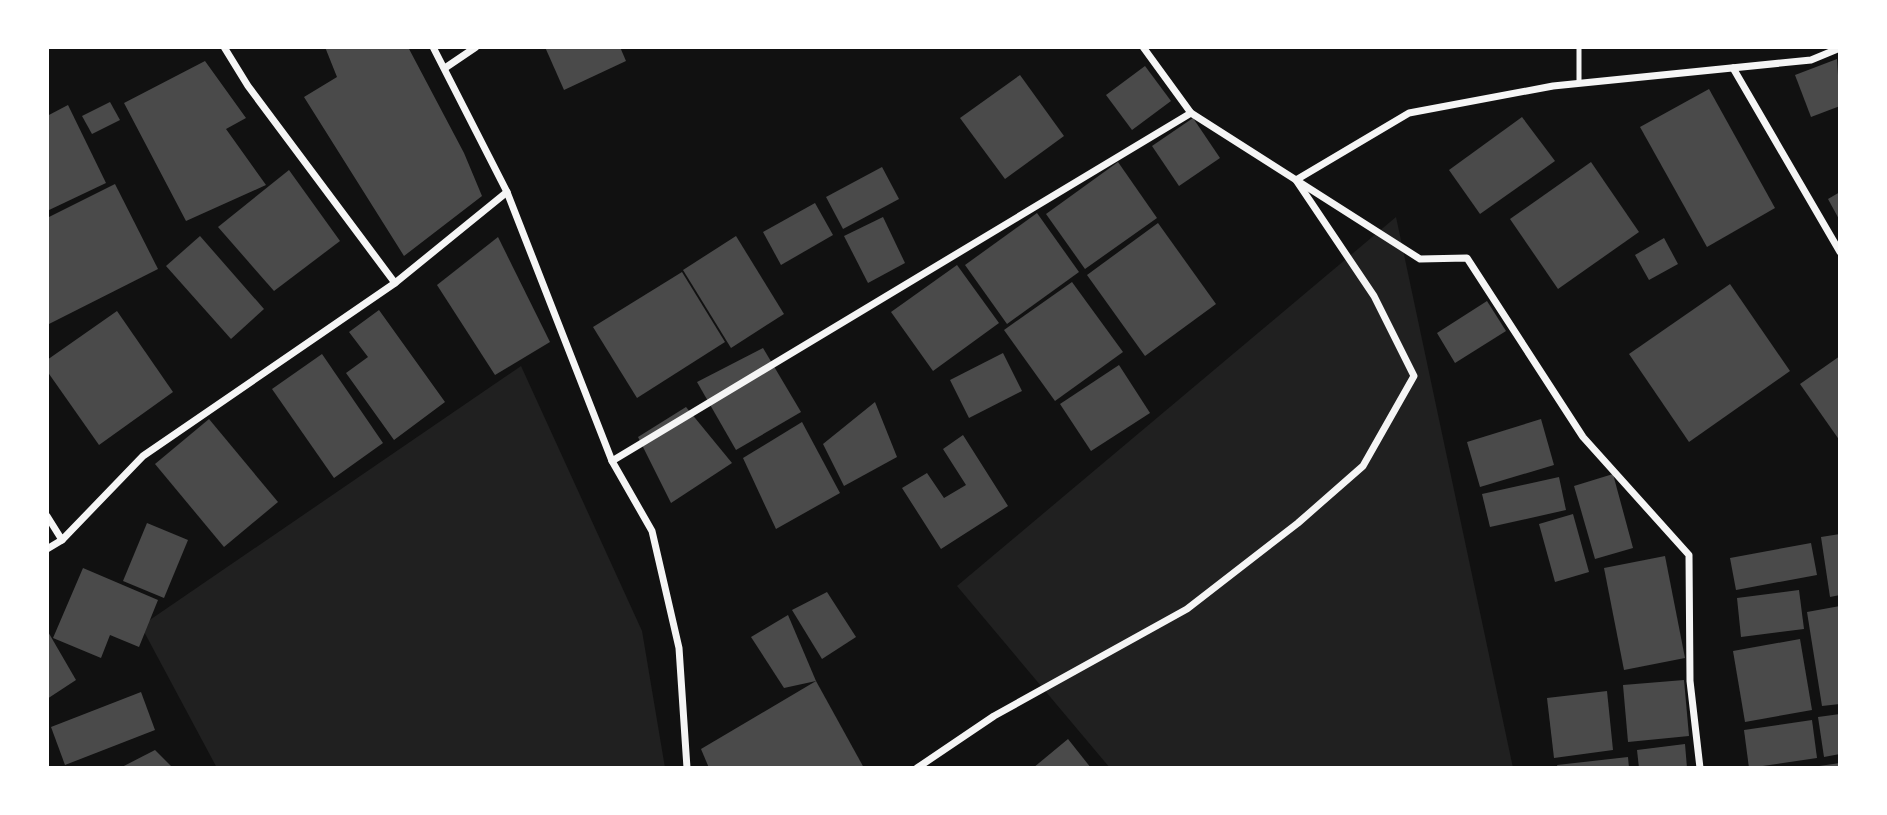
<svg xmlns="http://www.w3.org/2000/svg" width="1887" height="815" font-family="'IBM Plex Sans',sans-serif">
<rect width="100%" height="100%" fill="#111"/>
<!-- green -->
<g fill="#202020">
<path d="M1396,217L1513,768H1110L957,586Z"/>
<path d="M521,366L642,631L665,768H217L141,626Z"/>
</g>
<!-- building -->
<g fill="#4a4a4a">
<path d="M325,47H408L464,153L482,196L404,256L304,97L337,77Z"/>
<path d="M545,47H620L626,61L564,90Z"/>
<path d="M1837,59L1840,106L1811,117L1795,75Z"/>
<path d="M205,61L246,118L226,129L266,185L186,221L124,103Z"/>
<path d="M1145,66L1171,101L1132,130L1106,95Z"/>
<path d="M1020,75L1064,136L1005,179L960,118Z"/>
<path d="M1709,89L1775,208L1707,247L1640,127Z"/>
<path d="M110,102L120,120L92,134L82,116Z"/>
<path d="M68,105L106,183L47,211V116Z"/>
<path d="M1522,117L1555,161L1480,214L1449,170Z"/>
<path d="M1193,118L1220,158L1179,186L1152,146Z"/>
<path d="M1118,162L1157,218L1085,269L1046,214Z"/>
<path d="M1591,162L1639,232L1558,289L1510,219Z"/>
<path d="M882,167L899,199L843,229L826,197Z"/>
<path d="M289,170L340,241L274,291L218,227Z"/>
<path d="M115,184L158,269L47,325V218Z"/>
<path d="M1840,192V221L1828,199Z"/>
<path d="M815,203L833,235L781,265L763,232Z"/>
<path d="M1037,213L1079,272L1007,324L965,265Z"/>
<path d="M883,217L905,263L868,283L844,236Z"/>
<path d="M1158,223L1216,304L1145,356L1087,275Z"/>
<path d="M200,236L264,309L231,339L166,266Z"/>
<path d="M736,236L784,314L731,348L683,270Z"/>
<path d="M498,237L550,342L495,375L437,285Z"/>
<path d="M1664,238L1678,264L1649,280L1635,255Z"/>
<path d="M957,265L999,323L933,371L891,312Z"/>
<path d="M682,272L725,342L637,398L593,327Z"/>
<path d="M1072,282L1123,352L1055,401L1004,330Z"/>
<path d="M1730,284L1790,371L1689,442L1629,354Z"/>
<path d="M1487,301L1506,331L1455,363L1437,333Z"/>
<path d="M379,310L445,402L394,440L346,373L368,357L349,332Z"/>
<path d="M117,311L173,392L99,445L47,371V360Z"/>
<path d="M763,348L801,412L736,450L697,382Z"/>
<path d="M1003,353L1022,391L969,418L950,380Z"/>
<path d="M322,354L383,443L334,478L272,389Z"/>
<path d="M1840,356V441L1800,384Z"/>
<path d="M1119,365L1150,413L1091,451L1060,404Z"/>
<path d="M875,402L897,457L844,486L823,444Z"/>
<path d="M686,407L732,463L671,503L638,437Z"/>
<path d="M209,419L278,502L224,547L155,464Z"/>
<path d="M1541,419L1554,465L1480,487L1467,442Z"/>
<path d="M802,422L840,493L776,529L743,458Z"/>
<path d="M963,435L1008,506L941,549L902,488L927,473L944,498L966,485L943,449Z"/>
<path d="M1613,474L1633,548L1595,559L1574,486Z"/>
<path d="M1559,477L1566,510L1490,527L1482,494Z"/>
<path d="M1573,514L1589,572L1555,582L1539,524Z"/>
<path d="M147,523L188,540L164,598L123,581Z"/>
<path d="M1840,534V595L1830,597L1821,537Z"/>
<path d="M1811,543L1817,575L1736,590L1730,558Z"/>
<path d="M1665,556L1685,658L1624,670L1604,568Z"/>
<path d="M83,568L158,600L139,647L110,635L101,658L53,638Z"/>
<path d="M1799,590L1804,629L1741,637L1737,598Z"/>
<path d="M827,592L856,637L822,659L792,610Z"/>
<path d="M1840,606V704L1822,706L1807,612Z"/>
<path d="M788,615L816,681L784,688L751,637Z"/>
<path d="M47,630L76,680L47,699Z"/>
<path d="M1800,639L1812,710L1745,722L1733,651Z"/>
<path d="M1684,680L1689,736L1628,742L1623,685Z"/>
<path d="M816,681L864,768H709L701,749Z"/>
<path d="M1607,691L1613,750L1554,758L1547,698Z"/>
<path d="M141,692L155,730L65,765L51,727Z"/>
<path d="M1840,714V754L1824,757L1818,717Z"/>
<path d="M1812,720L1817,758L1749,768L1744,730Z"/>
<path d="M1068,739L1091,768H1033Z"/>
<path d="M1685,744L1687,768H1639L1637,750Z"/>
<path d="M155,750L173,768H120Z"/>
<path d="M1628,757L1629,768H1558L1557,765Z"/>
<path d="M1840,763V768H1819V766Z"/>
</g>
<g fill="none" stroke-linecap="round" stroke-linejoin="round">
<!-- service -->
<path stroke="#f5f5f5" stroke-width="5" d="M1579,83V47"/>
<!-- minor -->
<g stroke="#f5f5f5" stroke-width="7">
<path d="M224,47L248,86L395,283"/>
<path d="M433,47L507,192L612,461L652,531L679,648L687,768"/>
<path d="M1143,47L1191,113L1420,259L1467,258L1583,437L1689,555L1690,681L1700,768"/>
<path d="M445,68L476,47"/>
<path d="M1733,68L1840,252"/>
<path d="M612,461L1191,113"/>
<path d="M47,516L62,540L143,456L395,283L507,192"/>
<path d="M47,549L62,540"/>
<path d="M917,768L994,716L1187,609L1298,523L1363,466L1414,376L1374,296L1296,180L1409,113L1553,86L1811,60L1840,48"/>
</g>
</g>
<!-- border -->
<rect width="1887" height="815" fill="none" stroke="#ffffff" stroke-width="98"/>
</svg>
